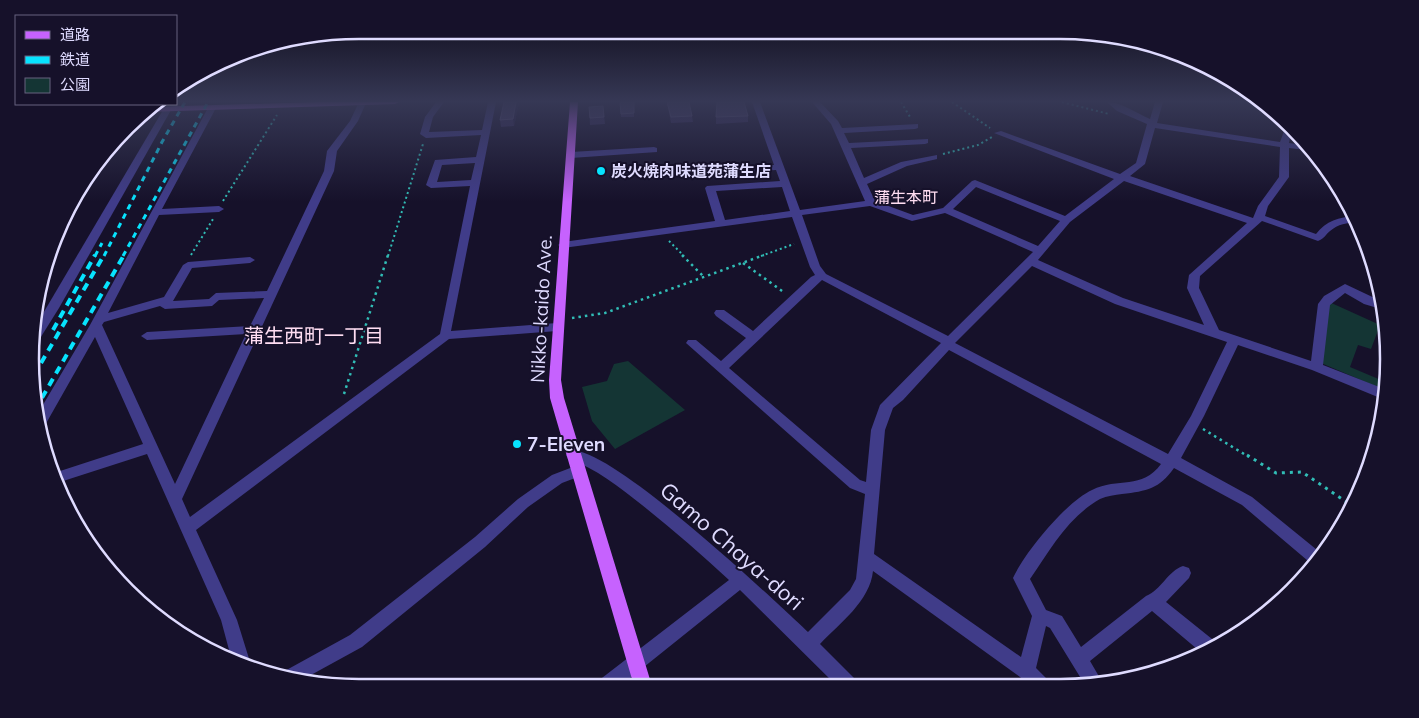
<svg xmlns="http://www.w3.org/2000/svg" width="1419" height="718" font-family="Mulish,'Noto Sans JP',sans-serif">
<rect width="100%" height="100%" fill="#16112a"/>
<!-- green -->
<g fill="#143534">
<path d="M1327,301L1380,325L1371,349L1358,345L1350,367L1388,383L1387,391L1321,363Z"/>
<path d="M628,361L685,410L615,449L592,421L582,387L607,381L614,364Z"/>
</g>
<g fill="none" stroke-linecap="round" stroke-linejoin="round">
<!-- path-far2 -->
<g stroke="#31bdb6" stroke-width="2" stroke-dasharray="2 3" stroke-linecap="butt">
<path d="M901,102L910,117"/>
<path d="M952,102L990,128"/>
<path d="M1062,102L1109,114"/>
<path d="M943,154L978,145L992,137"/>
<path d="M223,201L277,115"/>
<path d="M669,241L684,256"/>
<path d="M191,255L213,219"/>
<path d="M388,256L423,144"/>
<path d="M761,256L794,244"/>
</g>
<!-- path-far1 -->
<g stroke="#31bdb6" stroke-width="2.5" stroke-dasharray="2.5 4" stroke-linecap="butt">
<path d="M682,255L704,277"/>
<path d="M743,263L785,293"/>
<path d="M572,318L605,313L764,255"/>
<path d="M344,394L388,255"/>
<path d="M1203,429L1249,457"/>
</g>
<!-- path -->
<path stroke="#31bdb6" stroke-width="3" stroke-dasharray="3 5" stroke-linecap="butt" d="M1247,455L1276,473L1302,472L1354,507"/>
<!-- minor -->
<g fill="#403c89" fill-rule="evenodd">
<path d="M359,102L366,103L358,121L337,151L334,171L182,499L190,517L440,334L470,186L431,188L426,185L435,160L476,157L481,135L426,138L420,134L425,117L436,102H444L433,117L429,132L482,130L488,102H496L451,331L557,323L563,327L557,331L449,339L196,530L237,620L251,665L250,668L232,661L221,620L147,454L57,483L54,473L143,444L95,337L44,427L41,428L37,415L90,325L209,106L216,108L162,209L219,206L224,209L219,212L159,215L108,313L164,297L183,265L188,262L250,257L255,260L250,263L192,268L173,301L209,299L216,293L267,291L324,171L327,151L350,121ZM475,163L471,180L437,182L442,165ZM264,298L250,326L147,332L141,336L147,340L246,334L175,484L102,325L104,322L160,306L165,309L212,306L219,300Z"/>
<path d="M752,102H760L800,210L865,201L831,124L812,102H820L838,121L842,128L918,124V128L915,129L844,133L849,143L928,139V143L925,144L851,148L864,178L901,162L937,155V159L907,166L867,184L875,201L913,215L943,208L972,181L975,180L1065,216L1114,179L994,133L1001,131L1120,174L1136,163L1147,124L1117,111L1107,102C1121,102 1136,113 1150,119L1155,102H1163L1157,123L1280,142L1287,123L1292,128L1289,143L1310,146L1314,151L1289,148V177L1268,206L1265,216L1316,234C1326,221 1339,217 1355,216L1357,222C1347,223 1338,224 1330,231C1326,234 1324,239 1318,241L1262,221L1200,276L1199,288L1219,330L1311,361L1318,304L1324,296L1345,284L1383,302L1384,310L1364,304L1345,293L1330,305L1323,365L1387,390L1385,400L1312,370L1238,345L1204,416L1181,458L1252,497L1322,554L1314,566L1242,505L1174,468C1159,489 1147,491 1122,494C1115,495 1107,496 1100,499C1068,517 1050,550 1030,579L1046,610L1062,616L1081,647L1146,596C1161,590 1168,571 1183,566L1189,568L1191,573L1189,578L1166,602L1217,643L1218,646L1203,654L1152,611L1090,661L1104,685H1085L1050,628L1046,626L1036,668L1047,679L1050,685H1029L1020,677L873,571C870,601 840,623 820,644L856,680L859,686H837L740,590L619,687H595L598,681L729,580C701,554 672,529 642,505C619,487 596,468 568,459L566,455L568,451C604,439 776,602 808,632L850,590L856,579L865,494L850,488L686,343L688,340H696L721,361L746,338L716,316L714,313L716,310H724L753,331L811,277L815,275L810,267L792,217L563,248L558,245L563,242L715,221L705,188L707,186L780,181L776,170L696,175L691,172L696,169L774,165ZM1155,128L1280,147L1279,177L1258,206L1253,218L1130,176L1145,164ZM1124,181L1247,223L1189,275L1187,288L1204,325L1123,298L1038,260L1070,222ZM782,187L790,211L725,220L716,191ZM976,187L1060,221L1038,246L953,209ZM870,206L912,221L945,213L1033,252L948,336L826,274L820,266L802,215ZM1032,266L1115,304L1227,342L1191,416L1168,454L955,343ZM822,280L941,343L880,405L871,430L866,482L860,480L729,368ZM949,350L1161,464C1142,490 1118,477 1092,490C1066,502 1025,552 1013,578L1032,616L1021,657L874,554L885,430L893,408L903,400Z"/>
<path d="M1250,102H1265L1271,108L1251,104Z"/>
<path d="M167,107L171,110L59,308L39,340L35,341V327L163,110Z"/>
<path d="M654,147L657,148V152L571,158L566,155L571,152Z"/>
<path d="M578,465L583,467L585,471L583,475L562,483L528,507L485,547L362,647L300,681L279,678L281,673L350,635L475,537L518,499L552,475Z"/>
</g>
<!-- major -->
<g fill="#c662fe" fill-rule="evenodd">
<path d="M319,102H399L395,104L145,112L150,107Z"/>
<path d="M570,102H578L561,380L564,398L652,686H634L550,398L549,380Z"/>
</g>
<!-- rail-far1 -->
<g stroke="#07e3fe" stroke-width="3" stroke-dasharray="5.5 5" stroke-linecap="butt">
<path d="M95,256L102,243"/>
<path d="M104,256L162,142L185,102"/>
<path d="M123,256L208,102"/>
</g>
<!-- rail -->
<g stroke="#07e3fe" stroke-width="4" stroke-dasharray="8 6" stroke-linecap="butt">
<path d="M53,330L95,255"/>
<path d="M34,375L104,255"/>
<path d="M35,410L124,255"/>
</g>
</g>
<!-- wall -->
<g fill="#342a58">
<path d="M504,102H519L514,126L501,127L500,120Z"/>
<path d="M620,102H634V117H621Z"/>
<path d="M667,102H689L692,116L693,122L671,123Z"/>
<path d="M603,106L605,124L590,125L589,107Z"/>
<path d="M748,116V122L716,124V117Z"/>
</g>
<!-- shaded-wall -->
<path fill="#20183e" d="M516,102H519V103L514,126L513,119Z"/>
<!-- building -->
<g fill="#463d6a" stroke="#5e5681">
<path d="M504,102H516L513,119L500,120Z"/>
<path d="M620,102H634V113L621,114Z"/>
<path d="M667,102H689L692,116L671,117Z"/>
<path d="M717,102H744L748,116L716,117Z"/>
<path d="M603,106L604,117L590,118L589,107Z"/>
</g>
<!-- sky -->
<linearGradient id="sky" x2="0" y2="1"><stop stop-color="#0c0917"/><stop offset="0.5" stop-color="#363855"/><stop offset="1" stop-color="#363855" stop-opacity="0"/></linearGradient>
<rect width="1419" height="202" fill="url(#sky)"/>
<!-- markers -->
<g fill="#07e3fe" stroke="#16112a" stroke-width="2">
<circle cx="601" cy="171" r="5"/>
<circle cx="517" cy="444" r="5"/>
</g>
<g text-anchor="middle" dominant-baseline="central" stroke-width="4" stroke-linejoin="round" paint-order="stroke">
<!-- far-poi labels -->
<g font-size="16" font-weight="bold" fill="#dfdbff" stroke="#16112a" text-anchor="start">
<text x="611" y="171">炭火焼肉味道苑蒲生店</text>
</g>
<!-- far-neighbourhood labels -->
<g font-size="16" fill="#ffddf2" stroke="#16112a">
<text x="906" y="197">蒲生本町</text>
</g>
<!-- street labels -->
<g font-size="19" fill="#dfdbff" stroke="#16112a">
<text transform="translate(541 309) rotate(-87)">Nikko-kaido Ave.</text>
</g>
<!-- poi labels -->
<g font-size="19" font-weight="bold" fill="#dfdbff" stroke="#16112a" text-anchor="start">
<text x="527" y="444">7-Eleven</text>
</g>
<!-- neighbourhood labels -->
<g font-size="20" fill="#ffddf2" stroke="#16112a">
<text x="314" y="335">蒲生西町一丁目</text>
</g>
<!-- near-street labels -->
<g font-size="22" fill="#dfdbff" stroke="#16112a">
<text transform="translate(732 546) rotate(41)">Gamo Chaya-dori</text>
</g>
</g>
<!-- crop -->
<path d="M0 0H1419V718H0ZM359 39H1060A320 320 0 0 1 1380 359V359A320 320 0 0 1 1060 679H359A320 320 0 0 1 39 359V359A320 320 0 0 1 359 39Z" fill="#16112a" fill-rule="evenodd"/>
<path fill="none" stroke="#dfdbff" stroke-width="2.5" d="M359 39H1060A320 320 0 0 1 1380 359V359A320 320 0 0 1 1060 679H359A320 320 0 0 1 39 359V359A320 320 0 0 1 359 39Z"/>
<!-- legend -->
<rect x="15" y="15" width="162" height="90" fill="#16112a" stroke="#66627f"/>
<rect x="25" y="31" width="25" height="8" fill="#c662fe" stroke="#66627f"/>
<text x="60" y="40" font-size="15" fill="#dfdbff">道路</text>
<rect x="25" y="56" width="25" height="8" fill="#07e3fe" stroke="#66627f"/>
<text x="60" y="65" font-size="15" fill="#dfdbff">鉄道</text>
<rect x="25" y="78" width="25" height="15" fill="#143534" stroke="#66627f"/>
<text x="60" y="90" font-size="15" fill="#dfdbff">公園</text>
</svg>
